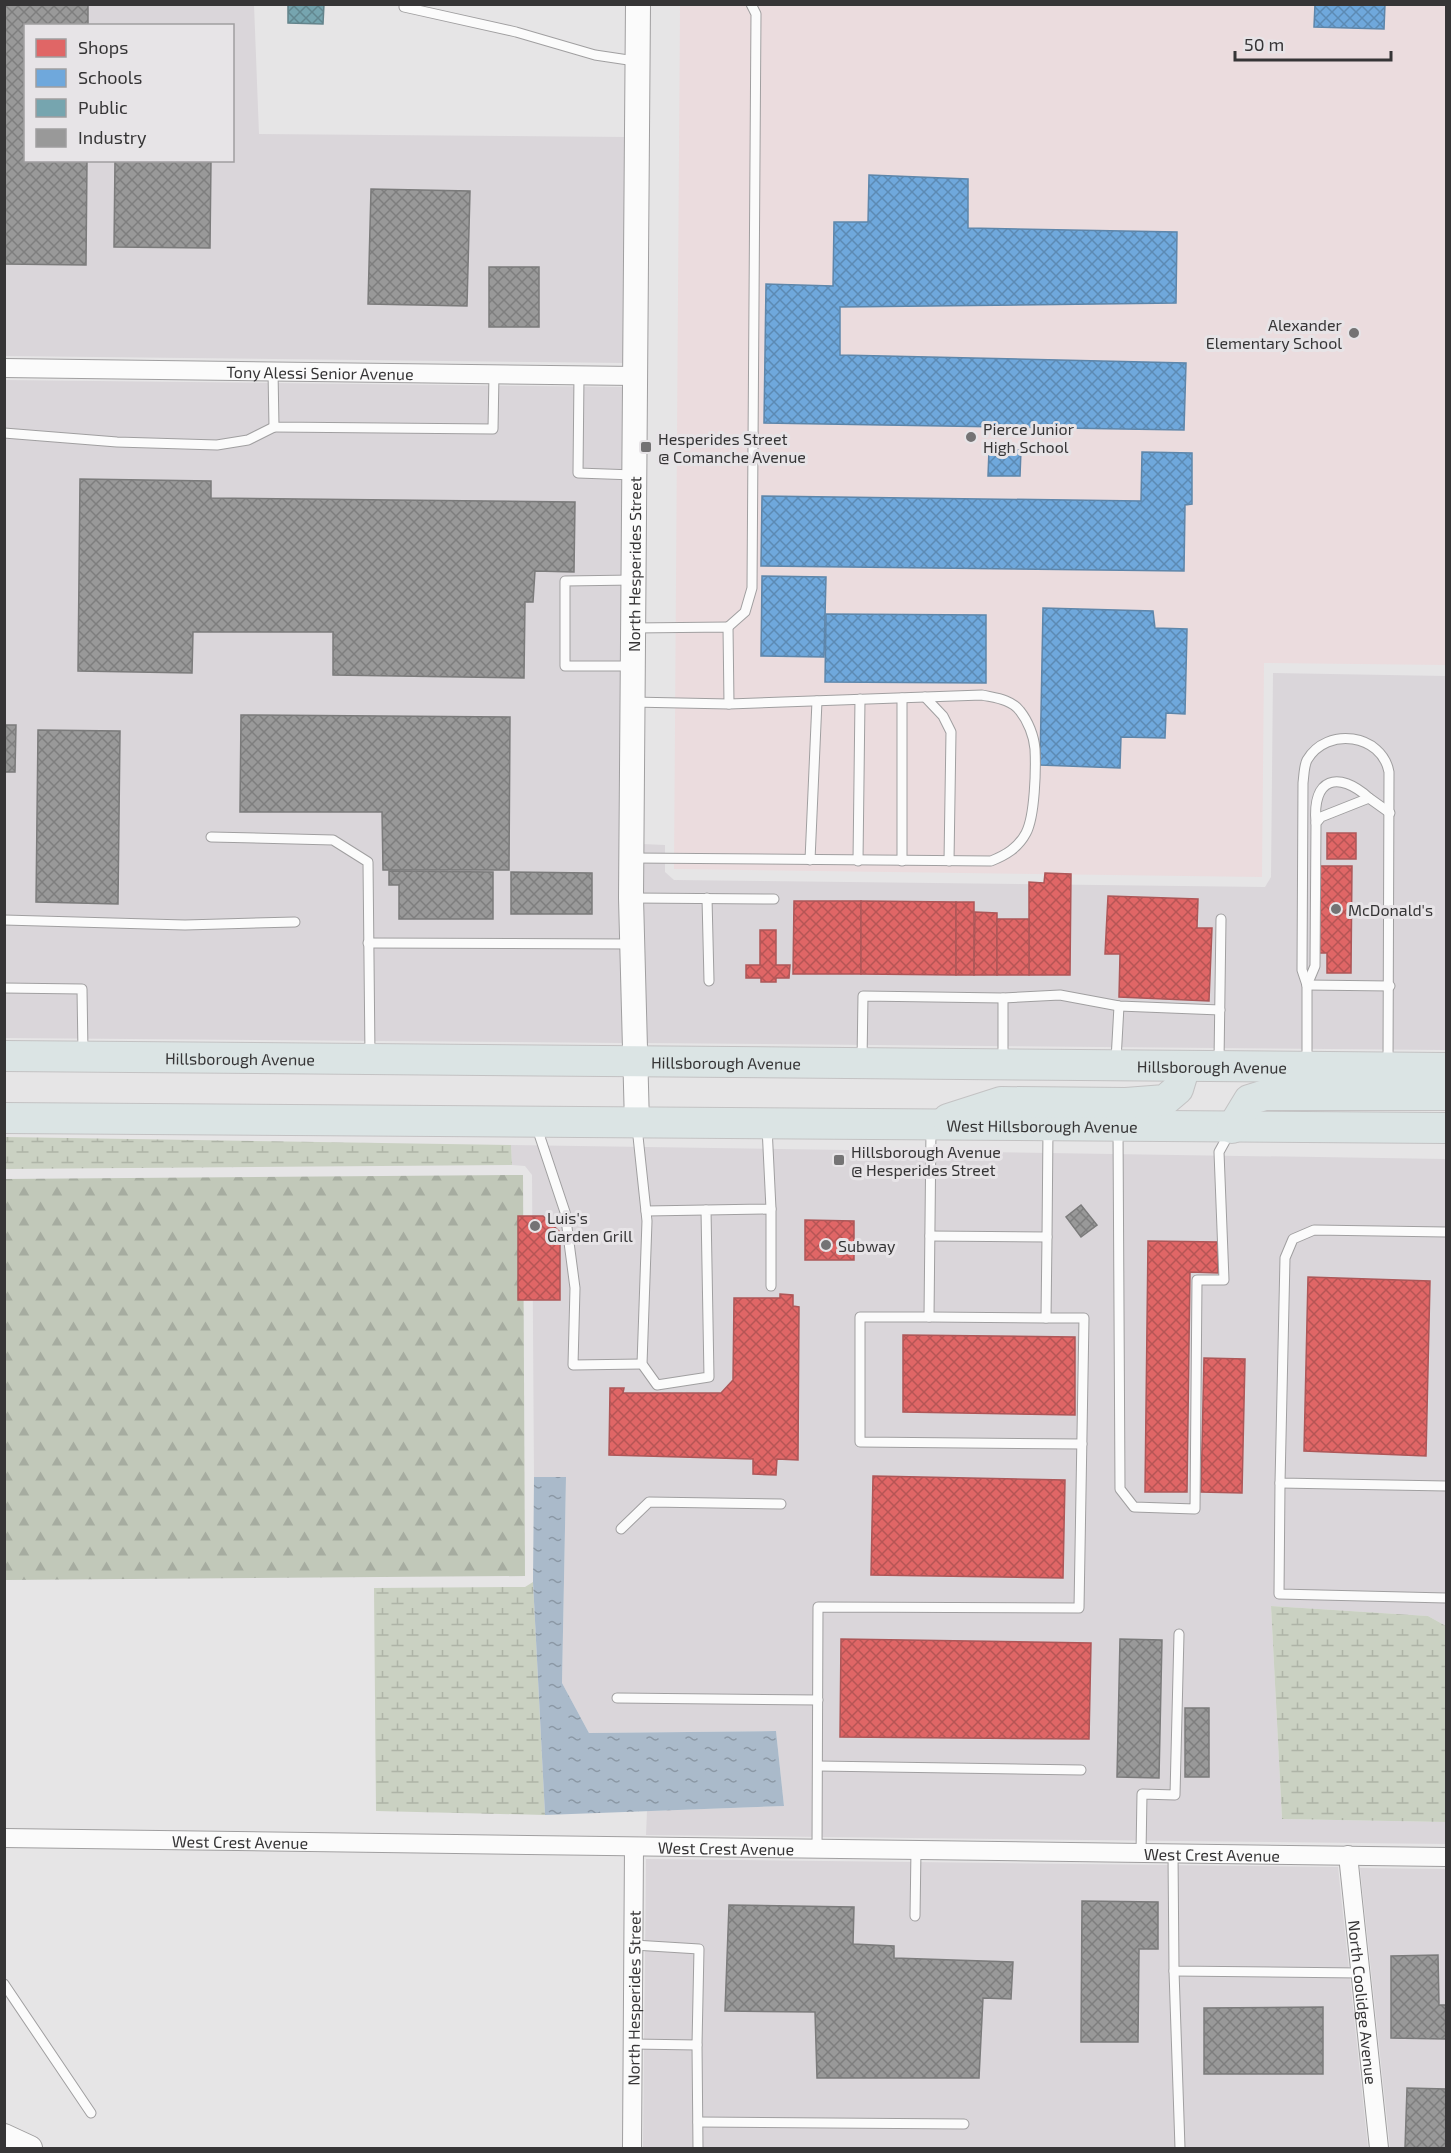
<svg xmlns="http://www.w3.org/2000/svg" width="1451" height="2153" font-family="'Exo 2',sans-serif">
<defs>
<pattern id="forest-firs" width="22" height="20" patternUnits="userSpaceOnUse" patternTransform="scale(1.5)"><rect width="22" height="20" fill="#c1c8b9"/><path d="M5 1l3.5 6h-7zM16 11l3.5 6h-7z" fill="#a6aca0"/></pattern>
<pattern id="wetland-marsh" width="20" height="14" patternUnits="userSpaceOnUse" patternTransform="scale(1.5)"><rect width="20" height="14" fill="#cad1c2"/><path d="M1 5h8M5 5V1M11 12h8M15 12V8" fill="none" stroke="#aeb4a7"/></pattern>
<pattern id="water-ripples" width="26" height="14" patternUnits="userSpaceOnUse" patternTransform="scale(1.5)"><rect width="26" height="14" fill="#aabaca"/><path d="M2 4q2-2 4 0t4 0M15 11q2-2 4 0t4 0" fill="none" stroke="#8b98a5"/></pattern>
<pattern id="shops-cross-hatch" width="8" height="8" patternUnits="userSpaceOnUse" patternTransform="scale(1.5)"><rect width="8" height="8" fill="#e06666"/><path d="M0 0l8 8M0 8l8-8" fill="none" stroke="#b65555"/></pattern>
<pattern id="schools-cross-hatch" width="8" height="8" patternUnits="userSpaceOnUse" patternTransform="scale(1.5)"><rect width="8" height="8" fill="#6fa8dc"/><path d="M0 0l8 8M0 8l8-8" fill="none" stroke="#5c8ab3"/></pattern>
<pattern id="public-cross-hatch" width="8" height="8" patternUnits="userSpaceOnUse" patternTransform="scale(1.5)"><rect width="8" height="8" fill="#76a5af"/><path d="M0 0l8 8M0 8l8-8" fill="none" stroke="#62878f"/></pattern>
<pattern id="industry-cross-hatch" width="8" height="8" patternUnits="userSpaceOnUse" patternTransform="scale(1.5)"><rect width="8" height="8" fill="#999"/><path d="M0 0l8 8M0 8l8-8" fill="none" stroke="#7e7e7e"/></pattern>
</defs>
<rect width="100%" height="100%" fill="#e6e5e6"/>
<!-- built -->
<g fill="#dad6da" fill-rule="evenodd">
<path d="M5,5H254L259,134L627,137L626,363L5,356ZM26,26H232V160H26Z"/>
<path d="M5,380L626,387L624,1043L5,1038Z"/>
<path d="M1273,673L1446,676V1050L645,1043L642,844L665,845V872L674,880L1265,887L1271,877Z"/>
<path d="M511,1145L1446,1159V1626L1428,1616L1271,1606L1282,1819L1446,1822V1844L646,1835L647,1811L784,1806L776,1731L589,1733L562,1683L566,1477H534L532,1175L525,1166L512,1165Z"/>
<path d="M646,1859L1338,1867L1368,2148H643Z"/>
<path d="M1360,1868L1446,1869V2148H1390Z"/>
</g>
<!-- education -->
<path fill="#ebdcde" d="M680,5H1446V665L1264,663L1262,877L674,869Z"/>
<!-- forest -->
<path fill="url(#forest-firs)" d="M523,1175L525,1576L5,1580L4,1179Z"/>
<!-- wetland -->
<g fill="url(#wetland-marsh)">
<path d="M5,1137L511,1145L512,1165L5,1169Z"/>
<path d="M533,1582L545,1815L376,1811L374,1588L525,1587Z"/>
<path d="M1271,1606L1428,1616L1446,1626V1822L1282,1819Z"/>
</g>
<!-- water -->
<path fill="url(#water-ripples)" d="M534,1477H566L562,1683L589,1733L776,1731L784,1806L545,1815L533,1582Z"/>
<!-- shops -->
<g fill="url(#shops-cross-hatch)" stroke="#ad5758" stroke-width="1.5">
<rect x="1327" y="833" width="29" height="26"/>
<path d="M1320,866H1352L1351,973H1327V953H1319Z"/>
<path d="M1045,873L1071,874L1070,975H1029V882L1044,883Z"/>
<path d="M1108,896L1198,899L1197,928H1212L1209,1001L1119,997L1120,954H1105Z"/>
<path d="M794,901H861V974H793Z"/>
<path d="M861,901L956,902V975L861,974Z"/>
<rect x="956" y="902" width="18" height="73"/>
<path d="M975,912L997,913V975H974Z"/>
<rect x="997" y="919" width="32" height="56"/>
<path d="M760,930H776V965H790L789,978H776V982H761V978H746V965H760Z"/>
<path d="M518,1216H543L560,1232V1300H518Z"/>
<path d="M805,1220L854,1221V1260H805Z"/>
<path d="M1148,1241L1218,1242V1273L1190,1272L1187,1492H1145Z"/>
<path d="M1308,1277L1430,1281L1426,1456L1304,1451Z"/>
<path d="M780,1294L793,1295V1306L799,1307L798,1460L777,1459L776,1475L753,1474V1459L609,1455L610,1388H624L623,1393H721L733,1380L734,1298H780Z"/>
<path d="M903,1335L1075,1337V1415L903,1412Z"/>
<path d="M1204,1358L1245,1359L1242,1493L1201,1492Z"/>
<path d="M873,1476L1065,1480L1063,1578L871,1575Z"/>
<path d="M841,1639L1091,1643L1089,1739L840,1737Z"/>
</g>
<!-- schools -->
<g fill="url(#schools-cross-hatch)" stroke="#5e86aa" stroke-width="1.5">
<path d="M1315,4H1385L1384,29L1314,27Z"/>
<path d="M869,175L968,179V228L1177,232L1176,303L840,307V355L1186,363L1184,430L764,423L766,284L833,286L834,222H868Z"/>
<path d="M989,450H1021L1020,476H988Z"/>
<path d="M1142,452L1192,453V504L1185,505L1184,571L761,566L762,496L1141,501Z"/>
<path d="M762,576L826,577L824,657L761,656Z"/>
<path d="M1043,608L1153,611L1155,628L1187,629L1185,714L1166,713L1165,738L1121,737L1120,768L1040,765Z"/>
<path d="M826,614L986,615V683L825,682Z"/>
</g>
<!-- public -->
<path fill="url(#public-cross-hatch)" stroke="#63838b" stroke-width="1.5" d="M288,4H324L323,24L288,23Z"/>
<!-- industry -->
<g fill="url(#industry-cross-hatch)" stroke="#7b7b7b" stroke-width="1.5">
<path d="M4,4H88V26H26V160H87L86,265L4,264Z"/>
<path d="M115,160H211L210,248L114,247Z"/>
<path d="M371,189L470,191L467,306L368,304Z"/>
<rect x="489" y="267" width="50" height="60"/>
<path d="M80,479L211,481V498L575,502L574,572L535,571L533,602H525L524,678L333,675V632H193L192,673L78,671Z"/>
<path d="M241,715L510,717L509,870H383L382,812H240Z"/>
<path d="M4,725H16L15,772H4Z"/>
<path d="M38,730L120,731L118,904L36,902Z"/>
<path d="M389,871L493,872V919H399V885H389Z"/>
<path d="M511,872L592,873V914H511Z"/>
<path d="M1081,1205L1097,1225L1081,1237L1066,1217Z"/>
<path d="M1120,1639L1162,1640L1159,1778L1117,1777Z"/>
<rect x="1185" y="1708" width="24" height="69"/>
<path d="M1082,1901L1158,1902V1949H1139L1138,2042H1081Z"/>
<path d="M729,1905L854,1907L853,1944L894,1946V1958L1013,1962L1011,1999L983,1998L979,2078H817L815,2012L725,2011Z"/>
<path d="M1438,1955L1439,2005H1446V2039L1391,2038V1956Z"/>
<path d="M1323,2007V2074H1204V2008Z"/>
<path d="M1407,2088L1446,2089V2148H1405Z"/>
</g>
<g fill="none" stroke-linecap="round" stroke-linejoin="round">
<!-- service casing -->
<g stroke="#a09fa0" stroke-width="11">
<g id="service">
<path d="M404,7L516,32L595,55L635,61"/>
<path d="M273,371L274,427L493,429L494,374"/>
<path d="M579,375L578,473L634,475"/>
<path d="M4,433L117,442L217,445L248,440L274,427"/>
<path d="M728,627L745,612L752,588L756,14L751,4"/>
<path d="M634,628L728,627L729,704"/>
<path d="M631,666H565V581L634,580"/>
<path d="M925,697L943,716L951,732L949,861"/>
<path d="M902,698V861"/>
<path d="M632,702L729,704L982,695C995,698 1011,699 1020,711C1028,721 1034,736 1035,749C1036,769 1035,816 1026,833C1018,848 1006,855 991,861L633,858"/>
<path d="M1316,823C1312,778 1338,770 1369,798"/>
<path d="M211,837L333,840L368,862L370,1056"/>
<path d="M810,860L817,701"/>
<path d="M858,861L860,699"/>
<path d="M633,898L774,899"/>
<path d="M707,898L709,981"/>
<path d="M4,920L185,925L295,922"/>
<path d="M368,943L632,944"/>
<path d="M1307,985L1315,966L1316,823L1321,817L1369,798L1390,813"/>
<path d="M1307,985L1390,986"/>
<path d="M4,988L82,989L83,1051"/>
<path d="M1003,998V1059"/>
<path d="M1116,1060L1119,1006"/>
<path d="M862,1061L863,996L1003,998L1060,995L1119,1006L1220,1010"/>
<path d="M1219,1061L1221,919"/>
<path d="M1307,1064V985L1302,970L1303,783C1304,775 1304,766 1307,760C1327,726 1382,734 1389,772L1388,1065"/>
<path d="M536,1125L565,1212L575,1288L573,1365L642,1364"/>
<path d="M637,1127L647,1221L642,1364L657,1385L709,1377L706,1210L771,1209L767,1127"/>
<path d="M931,1129L929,1317H860V1442L1082,1444"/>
<path d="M1118,1130L1120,1489L1134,1507L1195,1509L1197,1280H1224L1219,1152L1230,1132"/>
<path d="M646,1211L706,1210"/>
<path d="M1446,1232L1314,1230L1293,1239L1285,1258L1280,1483L1446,1486"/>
<path d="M930,1236L1047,1237L1048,1129"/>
<path d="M771,1286V1209"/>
<path d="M929,1317L1046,1318"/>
<path d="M1280,1483L1279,1594L1446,1598"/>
<path d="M621,1529L649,1502L781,1504"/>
<path d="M617,1698L818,1700"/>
<path d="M818,1766L1081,1770"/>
<path d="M817,1849L818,1607L1079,1608L1084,1318H1046L1047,1237"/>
<path d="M1141,1853L1142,1794L1175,1795L1179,1634"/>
<path d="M1173,1853L1174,1971L1360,1973"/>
<path d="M915,1916L916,1850"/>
<path d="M1174,1971L1180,2148"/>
<path d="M4,1984L91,2113"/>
<path d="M633,2044L697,2045L699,1949L634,1945"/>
<path d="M697,2045L698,2148"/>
<path d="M698,2122L964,2124"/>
</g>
</g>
<!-- minor casing -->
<g stroke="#a09fa0" stroke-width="20">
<g id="minor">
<path id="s1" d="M4,368L636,376"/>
<path id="s2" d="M4,1838L1446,1857"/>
<path id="s3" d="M1348,1855L1379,2148"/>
<path id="s4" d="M632,2148L634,1847"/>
</g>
</g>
<!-- tertiary casing -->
<g stroke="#a09fa0" stroke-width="26">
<g id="tertiary">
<path id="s5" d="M637,1124L631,898L638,4"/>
<path d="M4,2136L30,2148"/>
</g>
</g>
<!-- primary casing -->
<g stroke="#c3c2c3" stroke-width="32">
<g id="primary">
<path id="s6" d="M4,1056L1446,1068"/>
<path id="s7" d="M4,1118L1446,1128"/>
<path d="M948,1119L1001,1102L1126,1103L1165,1100L1178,1089L1185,1066"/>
<path d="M1232,1128L1249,1100L1265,1095H1446"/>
</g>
</g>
<!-- service -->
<use href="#service" stroke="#fbfbfb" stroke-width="9"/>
<!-- minor -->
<use href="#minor" stroke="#fbfbfb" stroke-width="18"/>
<!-- tertiary -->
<use href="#tertiary" stroke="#fbfbfb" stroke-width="24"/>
<!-- primary -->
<use href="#primary" stroke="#dbe4e4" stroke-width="30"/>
</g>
<!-- markers -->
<g fill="#747374" stroke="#e7e4e7" stroke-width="2">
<circle cx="1354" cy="333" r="6"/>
<circle cx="971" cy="437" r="6"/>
<rect x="640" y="441" width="12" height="12" rx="3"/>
<circle cx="1336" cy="909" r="6"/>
<rect x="833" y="1154" width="12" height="12" rx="3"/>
<circle cx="535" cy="1226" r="6"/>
<circle cx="826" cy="1245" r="6"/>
</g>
<g text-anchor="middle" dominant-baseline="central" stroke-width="6" stroke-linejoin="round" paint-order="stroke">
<!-- poi labels -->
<g font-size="16" fill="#363536" stroke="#e7e4e7" text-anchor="start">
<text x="1342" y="324" text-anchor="end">Alexander<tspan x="1342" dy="18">Elementary School</tspan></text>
<text x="983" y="428">Pierce Junior<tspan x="983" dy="18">High School</tspan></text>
<text x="658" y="438">Hesperides Street<tspan x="658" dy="18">@ Comanche Avenue</tspan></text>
<text x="1348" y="909">McDonald's</text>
<text x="851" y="1151">Hillsborough Avenue<tspan x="851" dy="18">@ Hesperides Street</tspan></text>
<text x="547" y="1217">Luis's<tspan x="547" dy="18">Garden Grill</tspan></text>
<text x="838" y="1245">Subway</text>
</g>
<!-- street labels -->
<g font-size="16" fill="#363536" stroke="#e7e4e7">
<text stroke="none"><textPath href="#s1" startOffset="316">Tony Alessi Senior Avenue</textPath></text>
<text stroke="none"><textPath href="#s5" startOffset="560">North Hesperides Street</textPath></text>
<text stroke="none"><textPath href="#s6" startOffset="236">Hillsborough Avenue</textPath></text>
<text stroke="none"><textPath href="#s6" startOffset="722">Hillsborough Avenue</textPath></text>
<text stroke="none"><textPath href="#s6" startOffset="1208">Hillsborough Avenue</textPath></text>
<text stroke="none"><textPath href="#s7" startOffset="1038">West Hillsborough Avenue</textPath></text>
<text stroke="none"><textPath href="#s2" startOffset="236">West Crest Avenue</textPath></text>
<text stroke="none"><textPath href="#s2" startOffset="722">West Crest Avenue</textPath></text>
<text stroke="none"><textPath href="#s2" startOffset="1208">West Crest Avenue</textPath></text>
<text stroke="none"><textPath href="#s4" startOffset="150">North Hesperides Street</textPath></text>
<text stroke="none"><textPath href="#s3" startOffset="148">North Coolidge Avenue</textPath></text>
</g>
</g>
<!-- border -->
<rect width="1451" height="2153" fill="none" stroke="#363536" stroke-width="12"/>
<!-- legend -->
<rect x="24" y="24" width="210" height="138" fill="#e7e4e7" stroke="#a09ea0" stroke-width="1.5"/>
<rect x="36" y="39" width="30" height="18" fill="#e06666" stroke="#a09ea0" stroke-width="1.5"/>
<text x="78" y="54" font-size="18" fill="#363536">Shops</text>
<rect x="36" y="69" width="30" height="18" fill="#6fa8dc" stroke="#a09ea0" stroke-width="1.5"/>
<text x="78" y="84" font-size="18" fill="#363536">Schools</text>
<rect x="36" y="99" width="30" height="18" fill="#76a5af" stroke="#a09ea0" stroke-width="1.5"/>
<text x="78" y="114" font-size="18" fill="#363536">Public</text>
<rect x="36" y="129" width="30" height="18" fill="#999999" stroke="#a09ea0" stroke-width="1.5"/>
<text x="78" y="144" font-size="18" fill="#363536">Industry</text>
<!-- scale -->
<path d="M1235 51v9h156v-9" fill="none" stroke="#363536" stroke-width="3"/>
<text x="1244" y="51" font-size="18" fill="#363536" stroke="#e7e4e7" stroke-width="4.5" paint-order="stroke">50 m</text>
</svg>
